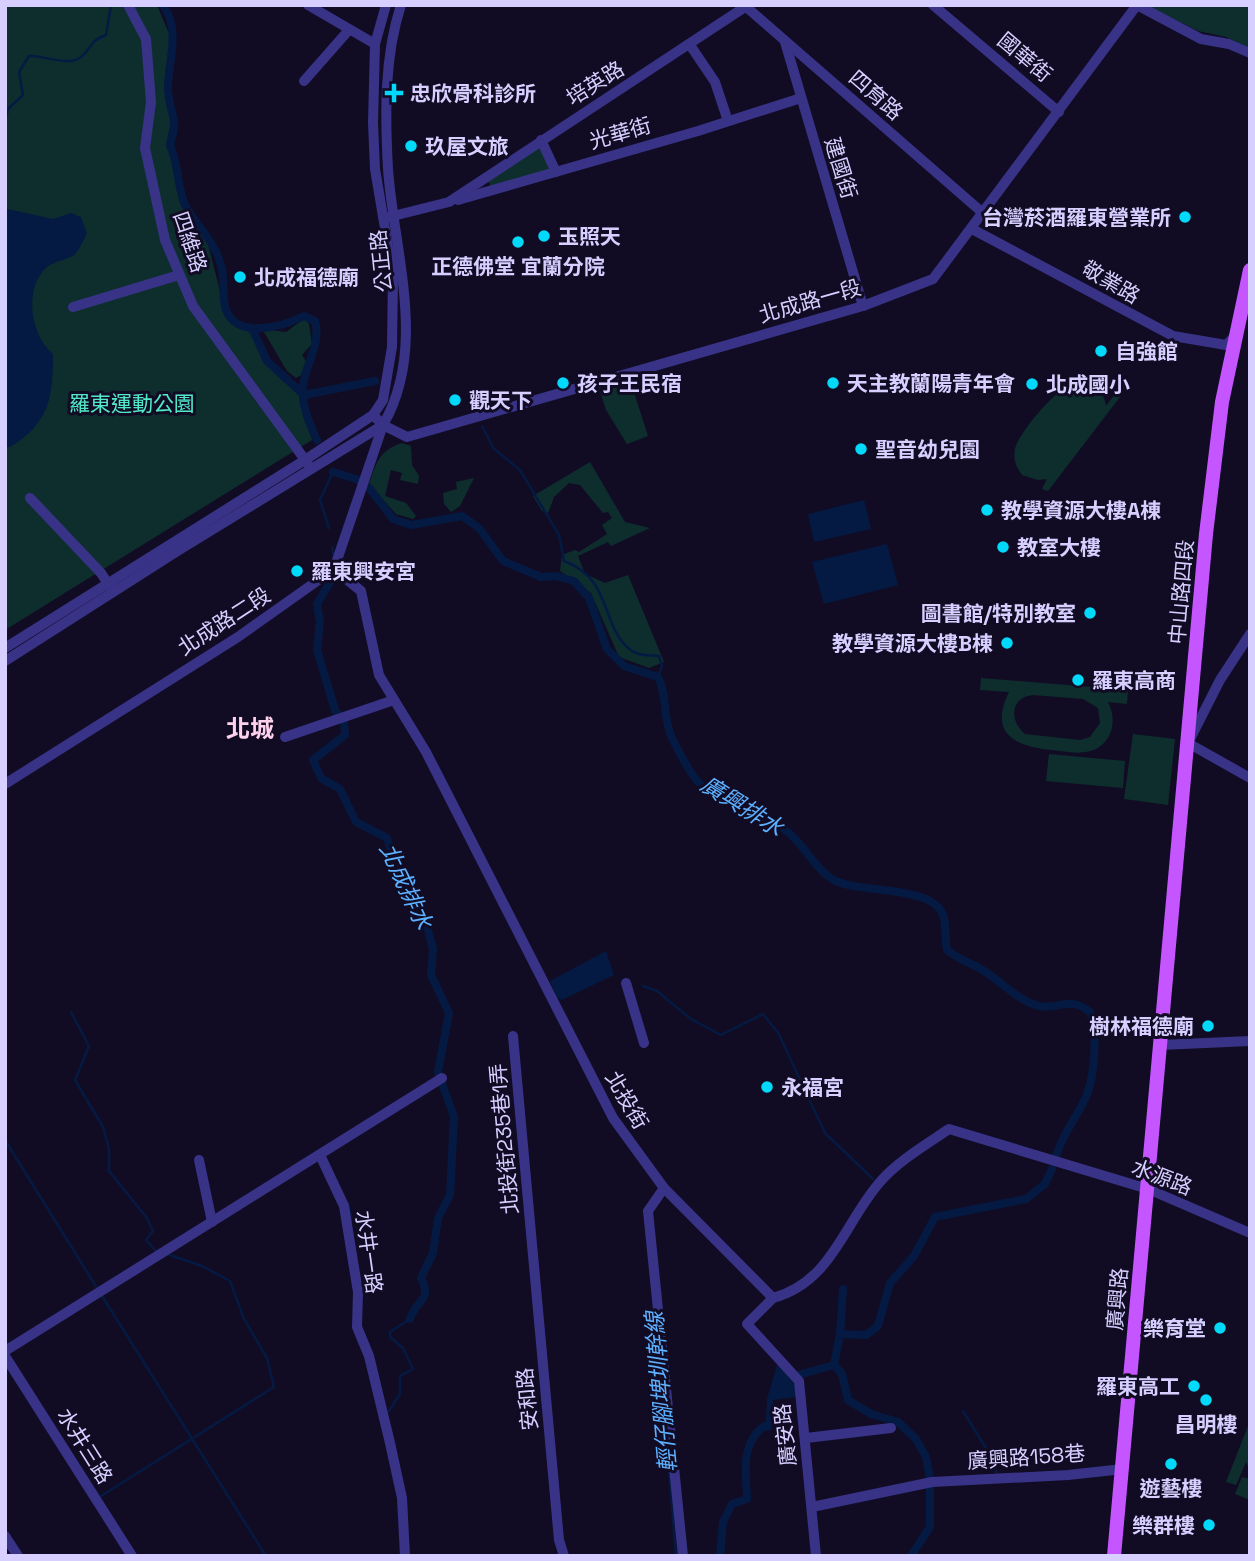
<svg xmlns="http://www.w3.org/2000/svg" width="1255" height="1561" font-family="'Space Grotesk','Noto Sans TC',sans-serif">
<rect width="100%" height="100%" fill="#110c24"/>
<!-- green -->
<g fill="#0e2e2e" fill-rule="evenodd">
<path d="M5,5H157L170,36L166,94L171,121L166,146L179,175L187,209L206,236L227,319L250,332L275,371L298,389L312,440L5,630Z"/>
<path d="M1146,5H1250V48L1226,37L1198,31Z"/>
<path d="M541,140L556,172L492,189L486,176Z"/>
<path d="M304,319L309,324L312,344L302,355L306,361L301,375L296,378L287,371L264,332L269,330L286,332Z"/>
<path d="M630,380L648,436L627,444L606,410L599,388Z"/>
<path d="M1076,382C1091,382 1104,390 1106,406L1118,390L1123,393L1048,491L1042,489L1047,479L1038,480L1022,475C1016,467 1013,459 1015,449C1019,432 1059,385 1076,382Z"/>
<path d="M402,443L411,446L412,465L419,476L418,484L400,480L402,473L391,470L385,496L406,503L416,516L413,519L396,514L369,484C376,462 380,450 402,443Z"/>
<path d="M590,462L625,522L650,528L611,546L608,542L578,556L585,574L605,583L628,575L664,662L649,668L619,657L591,593L560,571L562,555L575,550L579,552L607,534L602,525L612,518L608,512L603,513L580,485L569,483L554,497L548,513L542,511L533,496Z"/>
<path d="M474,478L460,506L451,512L444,504L443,493L457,489L456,482Z"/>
<path d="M981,678L1128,690L1127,704L1108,702C1119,723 1110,749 1085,752C1074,754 1062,751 1052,750C1013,746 989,733 1009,692L980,690ZM1033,695L1083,699L1098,708L1100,723L1090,737L1080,740L1025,734C1009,721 1010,697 1033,695Z"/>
<path d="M1133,734L1175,739L1168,805L1124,799Z"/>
<path d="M1049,754L1125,761L1123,788L1046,781Z"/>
<path d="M1250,1421V1470L1246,1462L1236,1485L1226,1482Z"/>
<path d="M1242,1477L1250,1479V1500L1235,1494Z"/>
</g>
<!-- water -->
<g fill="#051a43">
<path d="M8,209L53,219L71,213L81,217L87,233C84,239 79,252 73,256C64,261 52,261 44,270C24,293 31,335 53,354C53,397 50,423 10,447H5V210Z"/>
<path d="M864,500L871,529L814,542L808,514Z"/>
<path d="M887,544L898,585L824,604L812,562Z"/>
<path d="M606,951L614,975L562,1000L557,997L550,981Z"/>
<path d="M778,1362L795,1385L797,1397L773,1400L772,1430L752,1432L766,1421L767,1399Z"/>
</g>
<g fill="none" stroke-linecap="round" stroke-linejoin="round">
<!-- stream -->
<g stroke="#051a43" stroke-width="2.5">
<path d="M5,123L8,109L23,95L19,72L29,56C44,55 71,68 82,56C94,46 88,42 106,35L111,5"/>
<path d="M482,426L494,449L520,470L559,535L564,561C614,579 600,629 632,651C638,656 650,655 659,656L662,666L658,677"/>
<path d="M329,528L320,500L333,472"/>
<path d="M332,547L334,557"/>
<path d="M643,986L657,991L691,1019L721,1035L763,1014L779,1034L801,1082"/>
<path d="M71,1012L89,1046L75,1080L103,1127L109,1149V1171L147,1218L153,1231L146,1240L157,1252"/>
<path d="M809,1099L825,1133L873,1179"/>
<path d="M5,1140L97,1288"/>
<path d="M348,1203L352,1220"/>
<path d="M102,1296L266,1556"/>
<path d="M389,1411L400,1394V1376L413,1369L403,1348L390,1337V1332L410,1319"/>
<path d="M963,1411L989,1453L997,1474"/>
<path d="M669,1468L676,1556"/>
<path d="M98,1498L274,1387L267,1358L244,1319L230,1281L202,1266L167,1254"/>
</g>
<!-- canal -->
<g stroke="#051a43" stroke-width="8">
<path d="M163,5C182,32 167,62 168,91C170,117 179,115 170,145C179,164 178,194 186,207C197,226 213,240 220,262C226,277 221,296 226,310C238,340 284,326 304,316L315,321C321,341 308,361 304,380C299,400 309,423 317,440"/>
<path d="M252,328L267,361L304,395L375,381"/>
<path d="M333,472L356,479L370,489L393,519L411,525L462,516L479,528L503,561L541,577L556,576L574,581L589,598L607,649L624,666L658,677C668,696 662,718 672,738C679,752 689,773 700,784C723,806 759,811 784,829C804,843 812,866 832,879C858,895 936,883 944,918C946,928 945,939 947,950C959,960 972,963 984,971C1003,983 1017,1000 1039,1006C1060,1010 1068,995 1090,1012C1098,1036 1095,1081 1083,1103C1073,1122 1062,1136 1056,1156"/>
<path d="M332,579L317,604L320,622L317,650L335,710L344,721L345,735L313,760L321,778L340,789L356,822L387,838L404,891L425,919L433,949L431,975L449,1013L438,1072L454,1117L450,1195L438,1218L433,1253L421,1278C433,1301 416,1299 410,1319"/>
<path d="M840,1334L843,1289"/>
<path d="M834,1365L840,1334L866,1335L878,1326L890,1283L914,1256L935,1217L1026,1199L1045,1184L1052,1169"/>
<path d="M834,1365L842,1374L848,1400L871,1414L898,1422L916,1439L926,1457L930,1478V1527L911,1556"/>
<path d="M798,1375L834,1365"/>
<path d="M720,1556L723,1522L732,1504L747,1499C746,1471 740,1445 764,1426"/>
</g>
<!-- minor -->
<g stroke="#383387" stroke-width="10">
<path d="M128,5L146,39L151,102L145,148L165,240L193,306L308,464"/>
<path d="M308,5L375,44"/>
<path d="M744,5L984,214"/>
<path d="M933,5L1059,112"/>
<path d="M1137,5L1201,39L1229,44L1250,53"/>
<path d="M785,42L863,306"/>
<path d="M690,45L715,82L728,121"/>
<path d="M304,81L348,31"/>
<path d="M541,140L556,172"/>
<path d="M458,200L698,131L801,98"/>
<path d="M389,217L449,202L748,5"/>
<path d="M972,229L1173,336L1226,345L1235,336"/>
<path d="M73,307L179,275"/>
<path d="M373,415L383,425L407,437L863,306L933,279L1137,5"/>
<path d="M30,498L101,573L112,590"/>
<path d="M334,569L361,591L379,675L426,752L613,1118L664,1188L773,1298C832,1282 844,1223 880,1182C898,1161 927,1144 949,1129L1148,1189L1250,1233"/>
<path d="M1250,634L1220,680L1188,743L1250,778"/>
<path d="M5,648L305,460L373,415L383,400L392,347L393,276L375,169L373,123L375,44L386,5"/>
<path d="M5,661L179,550L383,425C428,348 394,253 388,169C385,115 384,57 401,5"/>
<path d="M285,737L394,700"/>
<path d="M5,784L238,637L334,569L383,425"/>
<path d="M626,983L644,1043"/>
<path d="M513,1036L559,1540L564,1556"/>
<path d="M1160,1045L1250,1041"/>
<path d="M320,1155L344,1206L358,1292L357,1327L369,1356L390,1443L402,1498L405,1556"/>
<path d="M199,1160L212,1222"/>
<path d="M664,1188L648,1211L683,1556"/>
<path d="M773,1298L747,1324L799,1381L816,1556"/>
<path d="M5,1351L442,1078"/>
<path d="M5,1356L132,1556"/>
<path d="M806,1438L891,1428"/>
<path d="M812,1507L932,1482L1068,1475L1123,1469"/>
<path d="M5,1536L18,1556"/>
</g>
<!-- major -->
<path stroke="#c556ff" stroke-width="14" d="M1114,1556L1206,534L1222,402L1250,270"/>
</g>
<!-- markers -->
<g fill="#00d9fa" stroke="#110c24" stroke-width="2.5">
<path d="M390.5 82.5h7v7h7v7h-7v7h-7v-7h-7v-7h7z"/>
<circle cx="411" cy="146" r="7"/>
<circle cx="1185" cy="217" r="7"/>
<circle cx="544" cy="236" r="7"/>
<circle cx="518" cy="242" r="7"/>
<circle cx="240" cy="277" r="7"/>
<circle cx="1101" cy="351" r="7"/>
<circle cx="563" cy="383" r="7"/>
<circle cx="833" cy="383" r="7"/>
<circle cx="1032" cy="384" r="7"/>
<circle cx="455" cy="400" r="7"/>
<circle cx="861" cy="449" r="7"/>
<circle cx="987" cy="510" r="7"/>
<circle cx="1003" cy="547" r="7"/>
<circle cx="297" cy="571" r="7"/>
<circle cx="1090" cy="613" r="7"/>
<circle cx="1007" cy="643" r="7"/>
<circle cx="1078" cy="680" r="7"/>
<circle cx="1208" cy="1026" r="7"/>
<circle cx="767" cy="1087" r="7"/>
<circle cx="1220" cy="1328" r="7"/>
<circle cx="1194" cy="1386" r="7"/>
<circle cx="1206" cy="1400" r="7"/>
<circle cx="1171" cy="1464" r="7"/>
<circle cx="1209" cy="1525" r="7"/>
</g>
<g text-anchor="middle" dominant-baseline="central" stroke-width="6" stroke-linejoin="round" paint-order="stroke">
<!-- street labels -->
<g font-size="21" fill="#d6cfff" stroke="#110c24">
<text transform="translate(1025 57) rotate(40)">國華街</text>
<text transform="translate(595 83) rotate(-32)">培英路</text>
<text transform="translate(876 95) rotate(41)">四育路</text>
<text transform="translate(620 133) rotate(-16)">光華街</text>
<text transform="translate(841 168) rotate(73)">建國街</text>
<text transform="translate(190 242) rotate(71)">四維路</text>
<text transform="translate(381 261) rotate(-96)">公正路</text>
<text transform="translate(1111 282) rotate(30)">敬業路</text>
<text transform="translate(810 301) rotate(-16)">北成路一段</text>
<text transform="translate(1181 592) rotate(-85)">中山路四段</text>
<text transform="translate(224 621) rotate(-33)">北成路二段</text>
<text transform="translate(627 1100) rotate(60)">北投街</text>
<text transform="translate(504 1139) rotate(-95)">北投街235巷1弄</text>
<text transform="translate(1162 1177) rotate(21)">水源路</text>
<text transform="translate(369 1252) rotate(82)">水井一路</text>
<text transform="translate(1117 1299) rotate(-85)">廣興路</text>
<text transform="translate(527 1399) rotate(-95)">安和路</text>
<text transform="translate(785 1435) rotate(-96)">廣安路</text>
<text transform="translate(85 1446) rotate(58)">水井三路</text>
<text transform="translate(1026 1457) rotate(-4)">廣興路158巷</text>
</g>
<!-- poi labels -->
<g font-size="21" font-weight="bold" fill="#d6cfff" stroke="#110c24" text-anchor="start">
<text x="410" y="93">忠欣骨科診所</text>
<text x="425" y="146">玖屋文旅</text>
<text x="1171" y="217" text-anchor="end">台灣菸酒羅東營業所</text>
<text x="558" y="236">玉照天</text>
<text x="518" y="266" text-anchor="middle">正德佛堂 宜蘭分院</text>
<text x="254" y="277">北成福德廟</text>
<text x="1115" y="351">自強館</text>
<text x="577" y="383">孩子王民宿</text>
<text x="847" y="383">天主教蘭陽青年會</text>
<text x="1046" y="384">北成國小</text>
<text x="469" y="400">觀天下</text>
<text x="875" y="449">聖音幼兒園</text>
<text x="1001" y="510">教學資源大樓A棟</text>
<text x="1017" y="547">教室大樓</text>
<text x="311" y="571">羅東興安宮</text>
<text x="1076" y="613" text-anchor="end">圖書館/特別教室</text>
<text x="993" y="643" text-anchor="end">教學資源大樓B棟</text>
<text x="1092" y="680">羅東高商</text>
<text x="1194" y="1026" text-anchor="end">樹林福德廟</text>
<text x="781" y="1087">永福宮</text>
<text x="1206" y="1328" text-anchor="end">樂育堂</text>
<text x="1180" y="1386" text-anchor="end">羅東高工</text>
<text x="1206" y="1424" text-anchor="middle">昌明樓</text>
<text x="1171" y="1488" text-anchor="middle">遊藝樓</text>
<text x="1195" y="1525" text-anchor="end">樂群樓</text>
</g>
<!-- park labels -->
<g font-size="21" fill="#50e9c7" stroke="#110c24">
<text x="132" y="403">羅東運動公園</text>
</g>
<!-- water labels -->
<g font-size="23" font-style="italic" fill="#5dafff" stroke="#110c24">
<text transform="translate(742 806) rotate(32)">廣興排水</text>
<text transform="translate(406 886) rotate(65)">北成排水</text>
<text transform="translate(661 1392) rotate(-95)">輕仔腳埤圳幹線</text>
</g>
<!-- quarter labels -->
<g font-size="24" font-weight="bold" fill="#ffd1ed" stroke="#110c24">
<text x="250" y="728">北城</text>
</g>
</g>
<!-- border -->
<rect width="1255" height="1561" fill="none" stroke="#d6cfff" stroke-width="14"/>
</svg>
